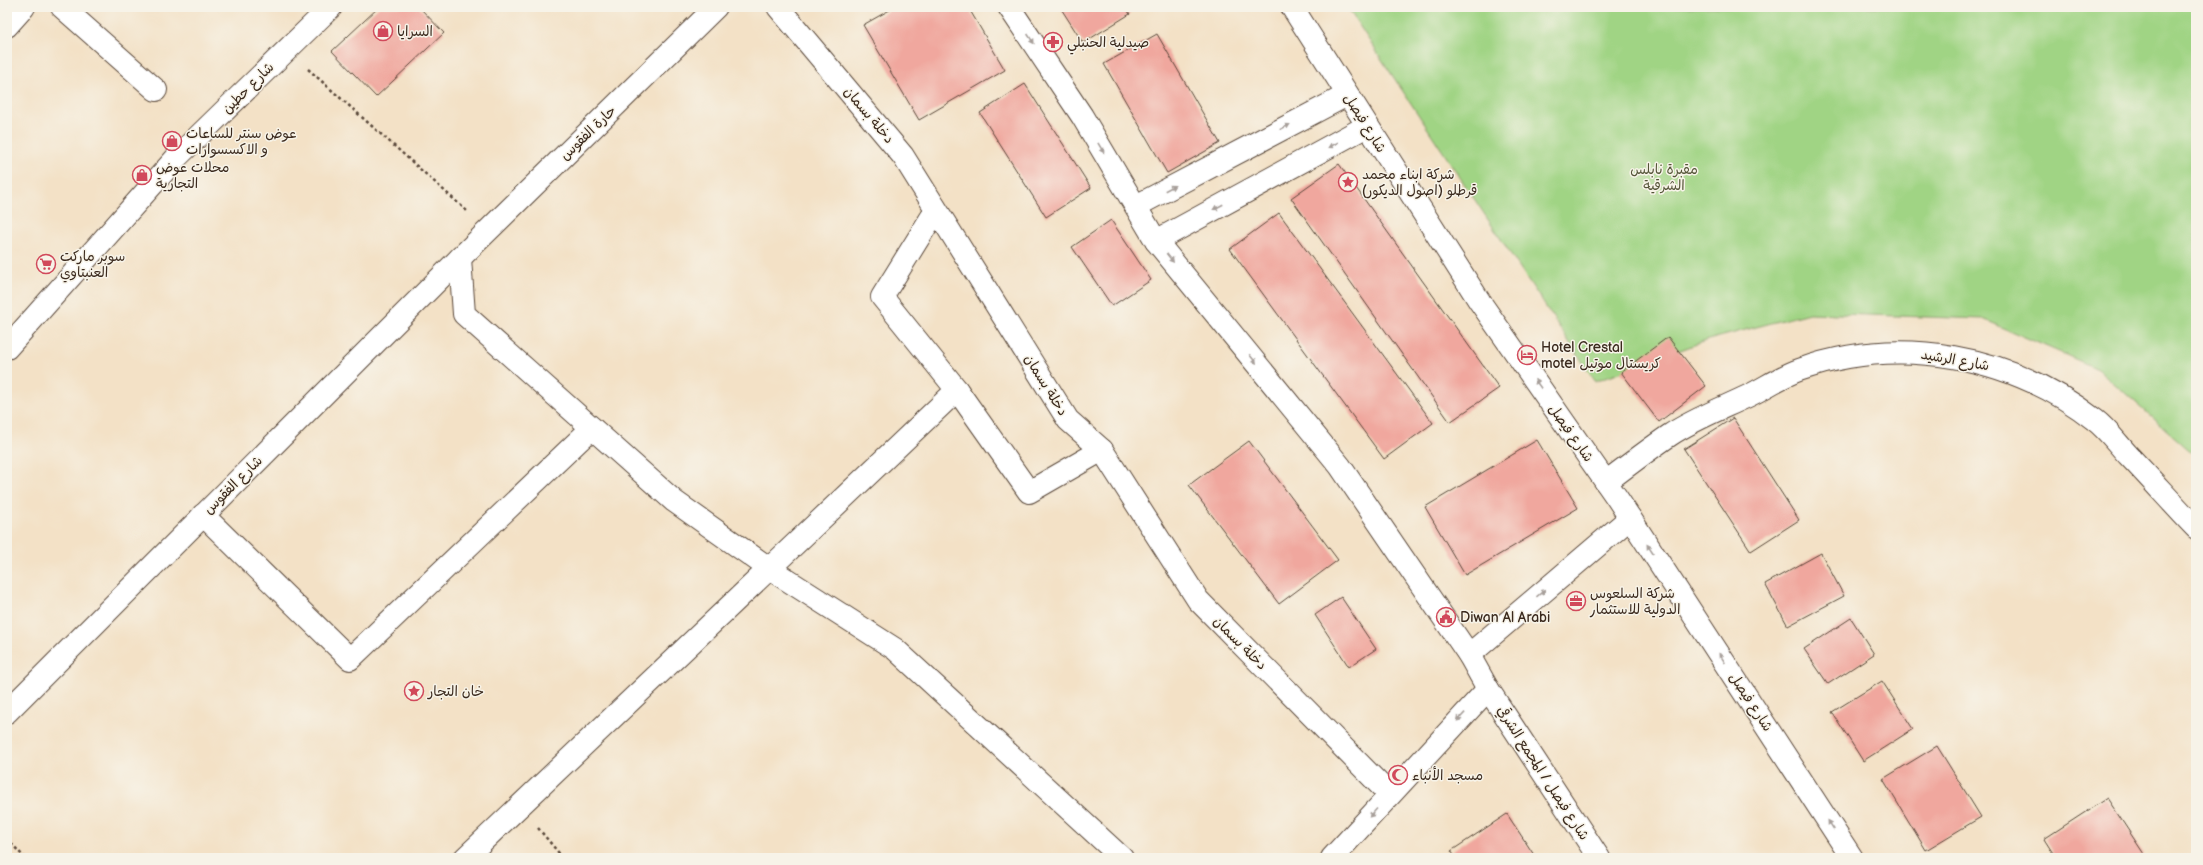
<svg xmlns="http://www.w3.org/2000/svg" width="2203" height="865" font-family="'Balsamiq Sans','Playpen Sans Arabic',sans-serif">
<rect width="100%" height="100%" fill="#f7f3e8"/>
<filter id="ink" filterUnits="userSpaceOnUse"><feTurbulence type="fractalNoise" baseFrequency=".025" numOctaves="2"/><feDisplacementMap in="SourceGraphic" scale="8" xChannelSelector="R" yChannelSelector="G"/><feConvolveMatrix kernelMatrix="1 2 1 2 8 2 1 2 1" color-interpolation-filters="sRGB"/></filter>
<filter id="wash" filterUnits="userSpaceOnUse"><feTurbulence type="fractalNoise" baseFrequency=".012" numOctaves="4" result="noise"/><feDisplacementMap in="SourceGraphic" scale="16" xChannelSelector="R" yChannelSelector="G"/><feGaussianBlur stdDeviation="0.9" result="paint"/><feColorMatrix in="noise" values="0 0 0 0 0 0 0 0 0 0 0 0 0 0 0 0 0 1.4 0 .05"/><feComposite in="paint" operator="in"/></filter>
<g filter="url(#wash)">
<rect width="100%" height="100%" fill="#f3e1c6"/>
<!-- green -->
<path fill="#a0d484" stroke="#6e7f51" d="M1347,7H2196V456L2098,369L1983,319L1809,313L1708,340L1595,381Z"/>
<g id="blocks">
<!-- building -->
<g fill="#f0a79e">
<path d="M379,7H419L444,33L376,97L332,51Z"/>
<path d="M895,7H968L1005,70L919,120L863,25Z"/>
<path d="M1060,7H1125L1130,14L1083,43Z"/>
<path d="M1157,34L1220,143L1167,173L1104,64Z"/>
<path d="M1025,84L1091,188L1046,217L980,113Z"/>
<path d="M1339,164L1499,388L1450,422L1291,198Z"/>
<path d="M1279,213L1433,423L1384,459L1230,249Z"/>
<path d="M1111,220L1151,280L1112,306L1072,247Z"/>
<path d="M1668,337L1706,386L1659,422L1621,372Z"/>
<path d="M1733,418L1799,520L1751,551L1684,449Z"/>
<path d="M1537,440L1578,508L1465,575L1425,507Z"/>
<path d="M1249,441L1338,560L1279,604L1189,485Z"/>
<path d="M1821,553L1844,596L1788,626L1765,584Z"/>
<path d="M1341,597L1376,649L1349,667L1315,615Z"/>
<path d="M1851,618L1874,654L1828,684L1804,649Z"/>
<path d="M1882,681L1913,729L1863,761L1832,712Z"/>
<path d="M1937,746L1981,817L1926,850L1883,779Z"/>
<path d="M2107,798L2144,854L2138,858H2056L2044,839Z"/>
<path d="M1507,814L1536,858H1456L1451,851Z"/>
</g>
</g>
</g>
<g filter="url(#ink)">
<use href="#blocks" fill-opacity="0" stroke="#574537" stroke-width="1"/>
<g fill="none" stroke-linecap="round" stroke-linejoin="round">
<!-- minor casing -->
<g stroke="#574537" stroke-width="24">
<g id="minor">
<path d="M62,7L156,90"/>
<path d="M778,7L903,156L1068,420L1102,450L1198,600L1389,794"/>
<path d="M7,26L24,7"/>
<path d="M460,258L464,314L674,501L770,569L895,649L1122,858"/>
<path d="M7,348L177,157L331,7"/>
<path d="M957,390L1029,492L1102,450"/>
<path d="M1606,482C1627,466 1648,450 1670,435C1694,419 1723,408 1750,395C1766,387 1782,376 1799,370C1899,334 2012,355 2095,420C2107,429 2117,443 2128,455C2151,479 2173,504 2196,528"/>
<path d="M203,515L350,659L592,428"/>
<path d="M7,712L460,258L716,7"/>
<path d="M465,858L957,390L882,297L936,210"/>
<path d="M1332,858L1488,689"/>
</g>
</g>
<!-- secondary casing -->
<g stroke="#574537" stroke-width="24">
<g id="secondary">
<path d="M1009,7L1082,116L1156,241L1340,466L1469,655L1488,689L1599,858"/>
<path d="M1292,7L1480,302L1617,498L1852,858"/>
<path d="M1136,206L1347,95"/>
<path d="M1156,241L1367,126"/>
<path d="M1469,655L1630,518"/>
</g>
</g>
<!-- path -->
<g stroke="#574537" stroke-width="2.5" stroke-dasharray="3 3" stroke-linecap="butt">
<path d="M308,69L467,211"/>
<path d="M538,828L563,858"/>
<path d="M7,839L25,858"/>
</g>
<!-- minor -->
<use href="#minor" stroke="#fff" stroke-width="22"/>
<!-- secondary -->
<use href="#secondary" stroke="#fff" stroke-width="22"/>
</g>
<!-- one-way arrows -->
<defs><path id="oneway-solid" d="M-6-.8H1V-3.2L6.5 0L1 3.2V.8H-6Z"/></defs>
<g fill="#a79f9a">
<use href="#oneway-solid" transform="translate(1031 39) rotate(56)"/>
<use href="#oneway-solid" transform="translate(1285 127) rotate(-28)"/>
<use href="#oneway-solid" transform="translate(1333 145) rotate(152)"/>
<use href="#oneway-solid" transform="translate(1101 148) rotate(59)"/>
<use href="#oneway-solid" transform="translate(1170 188) rotate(-28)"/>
<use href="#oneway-solid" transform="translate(1218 207) rotate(152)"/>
<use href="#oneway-solid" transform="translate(1170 258) rotate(51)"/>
<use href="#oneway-solid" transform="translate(1253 359) rotate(51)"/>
<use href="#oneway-solid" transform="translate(1538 384) rotate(-125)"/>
<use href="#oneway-solid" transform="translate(1650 549) rotate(-123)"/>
<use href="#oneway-solid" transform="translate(1541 593) rotate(-40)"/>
<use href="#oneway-solid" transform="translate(1722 658) rotate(-123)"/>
<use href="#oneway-solid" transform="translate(1461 717) rotate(133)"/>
<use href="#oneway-solid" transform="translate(1373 813) rotate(132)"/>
<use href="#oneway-solid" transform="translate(1831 825) rotate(-123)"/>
</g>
</g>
<!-- icons -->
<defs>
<g id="shop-ring" transform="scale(1)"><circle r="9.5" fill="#f7f3e8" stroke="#d1495b" stroke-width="1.5"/><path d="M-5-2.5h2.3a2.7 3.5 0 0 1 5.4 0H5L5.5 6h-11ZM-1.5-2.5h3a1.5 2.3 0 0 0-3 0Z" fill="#d1495b"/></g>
<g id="pharmacy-ring" transform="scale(1)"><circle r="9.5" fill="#f7f3e8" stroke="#d1495b" stroke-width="1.5"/><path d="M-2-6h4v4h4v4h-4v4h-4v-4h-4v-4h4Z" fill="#d1495b"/></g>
<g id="sight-ring" transform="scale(1)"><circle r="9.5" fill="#f7f3e8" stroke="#d1495b" stroke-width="1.5"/><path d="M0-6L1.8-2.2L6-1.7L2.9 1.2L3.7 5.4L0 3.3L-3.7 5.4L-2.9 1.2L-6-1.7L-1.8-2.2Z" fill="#d1495b"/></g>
<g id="supermarket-ring" transform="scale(1)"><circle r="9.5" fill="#f7f3e8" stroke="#d1495b" stroke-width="1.5"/><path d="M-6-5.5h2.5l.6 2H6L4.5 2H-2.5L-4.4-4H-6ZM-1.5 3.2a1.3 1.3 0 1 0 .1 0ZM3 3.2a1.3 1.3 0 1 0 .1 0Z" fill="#d1495b"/></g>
<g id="hotel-ring" transform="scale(1)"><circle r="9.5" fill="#f7f3e8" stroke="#d1495b" stroke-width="1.5"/><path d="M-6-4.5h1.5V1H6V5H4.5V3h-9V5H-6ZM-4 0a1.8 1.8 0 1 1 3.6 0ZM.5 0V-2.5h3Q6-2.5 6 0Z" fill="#d1495b"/></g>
<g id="office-ring" transform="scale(1)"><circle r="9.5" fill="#f7f3e8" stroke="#d1495b" stroke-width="1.5"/><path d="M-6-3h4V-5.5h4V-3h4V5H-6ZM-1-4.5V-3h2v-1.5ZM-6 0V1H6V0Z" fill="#d1495b"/></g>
<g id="civic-ring" transform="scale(1)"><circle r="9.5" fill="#f7f3e8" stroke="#d1495b" stroke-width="1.5"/><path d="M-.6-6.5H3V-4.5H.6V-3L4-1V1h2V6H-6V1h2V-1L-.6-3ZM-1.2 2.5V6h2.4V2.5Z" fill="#d1495b"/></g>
<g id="mosque-ring" transform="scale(1)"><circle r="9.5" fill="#f7f3e8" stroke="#d1495b" stroke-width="1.5"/><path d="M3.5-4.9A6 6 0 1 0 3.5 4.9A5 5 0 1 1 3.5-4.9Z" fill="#d1495b"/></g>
</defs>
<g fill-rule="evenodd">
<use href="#shop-ring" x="383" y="31"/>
<use href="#pharmacy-ring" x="1053" y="42"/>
<use href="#shop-ring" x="172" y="141"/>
<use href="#shop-ring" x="142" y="175"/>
<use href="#sight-ring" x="1348" y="182"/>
<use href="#supermarket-ring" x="46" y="264"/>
<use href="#hotel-ring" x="1527" y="355"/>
<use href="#office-ring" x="1576" y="601"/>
<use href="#civic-ring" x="1446" y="617"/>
<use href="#sight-ring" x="414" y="691"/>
<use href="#mosque-ring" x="1398" y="775"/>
</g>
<g text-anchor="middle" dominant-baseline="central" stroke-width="3" stroke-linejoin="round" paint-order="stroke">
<!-- poi labels -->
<g font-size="14" fill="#3b2a1e" stroke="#f7f3e8" text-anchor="start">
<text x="397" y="31">السرايا</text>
<text x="1067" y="42">صيدلية الحنبلي</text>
<text x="186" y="133">عوض سنتر للساعات<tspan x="186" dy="16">و الاكسسوارات</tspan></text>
<text x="156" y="167">محلات عوض<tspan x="156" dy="16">التجارية</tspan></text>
<text x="1362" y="174">شركة ابناء محمد<tspan x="1362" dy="16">قرطلو (اصول الديكور)</tspan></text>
<text x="60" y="256">سوبر ماركت<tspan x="60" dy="16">العنبتاوي</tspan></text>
<text x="1541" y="347">Hotel Crestal<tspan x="1541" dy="16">motel كريستال موتيل</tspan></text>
<text x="1590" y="593">شركة السلعوس<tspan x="1590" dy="16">الدولية للاستثمار</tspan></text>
<text x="1460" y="617">Diwan Al Arabi</text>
<text x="428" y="691">خان التجار</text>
<text x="1412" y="775">مسجد الأنباء</text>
</g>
<!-- street labels -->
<g font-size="14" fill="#3b2a1e" stroke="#f7f3e8">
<text transform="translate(248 88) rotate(-45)">شارع حطين</text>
<text transform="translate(869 115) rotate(50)">دخلة بسمان</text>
<text transform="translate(1365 123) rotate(58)">شارع فيصل</text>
<text transform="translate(588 133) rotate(-44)">حارة الفقوس</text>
<text transform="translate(1955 360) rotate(10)">شارع الرشيد</text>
<text transform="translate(1046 385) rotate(58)">دخلة بسمان</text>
<text transform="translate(1571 433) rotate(55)">شارع فيصل</text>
<text transform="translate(233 485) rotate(-45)">شارع الفقوس</text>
<text transform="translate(1240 643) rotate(45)">دخلة بسمان</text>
<text transform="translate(1751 702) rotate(57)">شارع فيصل</text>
<text transform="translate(1543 773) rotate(57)">شارع فيصل / المجمع الشرقي</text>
</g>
<!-- park labels -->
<g font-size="14" fill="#545438" stroke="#f7f3e8">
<text x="1664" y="169">مقبرة نابلس<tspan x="1664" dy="16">الشرقية</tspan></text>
</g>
</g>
<!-- margin -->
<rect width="2203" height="865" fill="none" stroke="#f7f3e8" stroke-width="24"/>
</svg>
